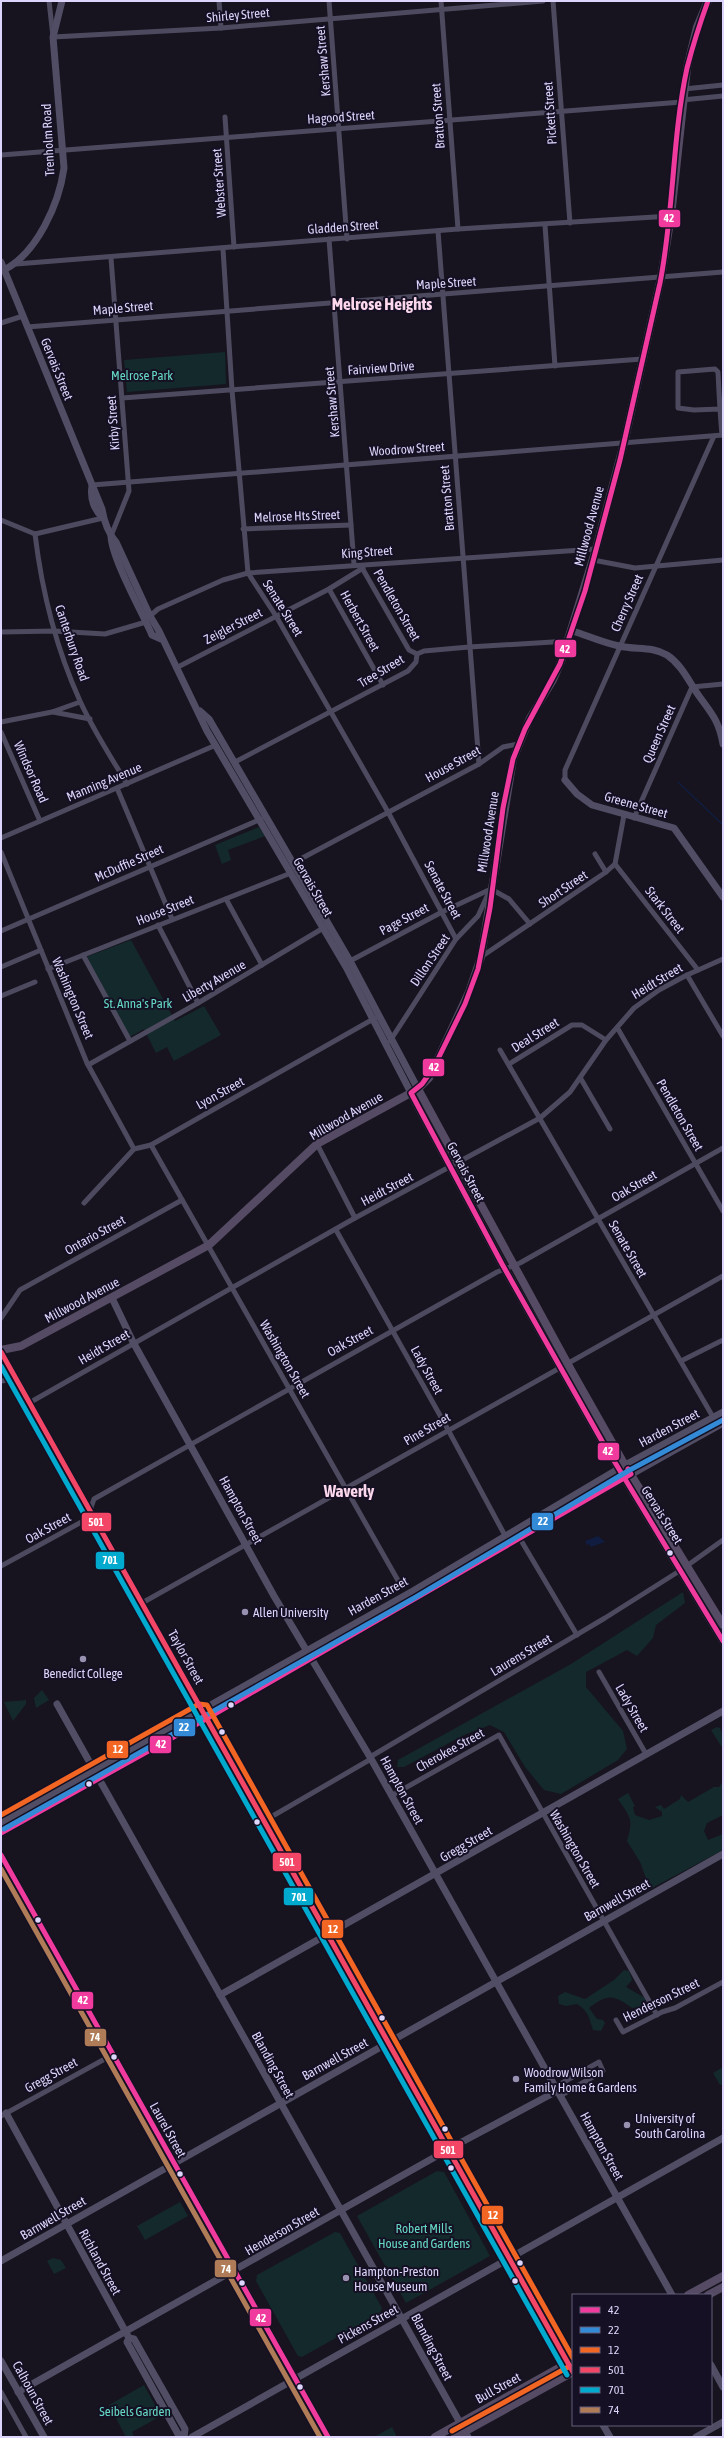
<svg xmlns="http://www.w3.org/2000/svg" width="724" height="2438" font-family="'Asap Condensed',sans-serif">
<rect width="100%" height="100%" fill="#17141f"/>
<!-- green -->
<g fill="#14292b">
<path d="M225,352L226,384L127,392L124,360Z"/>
<path d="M259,827L265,836L228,850L231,860L222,864L215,845Z"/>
<path d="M131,940L175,1021L204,1006L221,1035L174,1061L167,1047L156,1053L144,1029L128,1038L86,957Z"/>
<path d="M683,1592L685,1603L656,1625L653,1638L637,1656L627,1650L586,1672V1687L623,1731L627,1749L618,1760L561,1794L544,1790L525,1767L504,1732L490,1725L464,1735L404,1767H397L398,1760L571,1664Z"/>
<path d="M42,1690L49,1700L36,1708L34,1698Z"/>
<path d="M26,1700V1704L13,1721L4,1702Z"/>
<path d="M717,1727L720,1728L723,1736V1749L711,1730Z"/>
<path d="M723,1781V1815L707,1823L704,1831L708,1840L723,1834V1850L650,1889L640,1862L627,1841C634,1819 630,1817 618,1799L628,1793L635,1806L633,1807L635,1815L649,1820L662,1816V1812L655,1807L661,1805L664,1809L680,1799L681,1795L688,1802L714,1787H719Z"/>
<path d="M624,1970L629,1971L632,1980L626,1987L645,1998V2005L643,2007L632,2008C613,1994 607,1994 589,2008L597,2019L603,2020L605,2023L601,2031L593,2030C589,2019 589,2011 577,2004L566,2006L559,2004L558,1996L565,1992L585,1999L614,1980Z"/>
<path d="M723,2067V2084L720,2085L713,2073Z"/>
<path d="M437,2171L444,2172L490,2256L406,2303L357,2216Z"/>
<path d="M180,2202L188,2216L145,2240L137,2226Z"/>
<path d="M335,2232L340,2233L382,2308L380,2313L302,2357L298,2356L256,2281L257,2275Z"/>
<path d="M53,2258L61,2260L66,2268L54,2274L47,2261Z"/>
<path d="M144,2385L161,2416L132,2432L134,2437H126L109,2405Z"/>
<path d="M392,2427L397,2437H374Z"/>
</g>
<!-- water -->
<path fill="#101d40" d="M598,1536L605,1542L591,1547L589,1544L587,1545L585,1541Z"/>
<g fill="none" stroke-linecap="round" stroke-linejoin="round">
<!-- stream -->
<path stroke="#101d40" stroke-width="1.5" d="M678,782L723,825"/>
<!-- street -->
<g stroke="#4d4a5f" stroke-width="5">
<path d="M49,1L53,37L221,28L543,1"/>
<path d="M219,1L221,28"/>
<path d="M329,1L347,239"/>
<path d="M441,1L458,229"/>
<path d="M553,1L570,223"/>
<path d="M684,89L723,85"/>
<path d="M682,100L723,96"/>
<path d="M225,117L234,247"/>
<path d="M1,155L682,102"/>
<path d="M545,225L555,366"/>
<path d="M438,231L479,764"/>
<path d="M329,239L354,564"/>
<path d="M223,249L232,390L248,573L276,616L388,812L456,939"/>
<path d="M16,264L458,229L671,216"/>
<path d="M1,323L23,316"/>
<path d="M27,327L723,272"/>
<path d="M122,398L642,359"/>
<path d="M720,409L694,410L678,408V372L715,369L718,372C719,393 720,414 722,435"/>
<path d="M92,485L723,435"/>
<path d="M1,520L35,534"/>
<path d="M243,529L351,525"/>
<path d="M35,534C42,592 56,648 80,701C93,730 111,757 127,784"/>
<path d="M35,534L103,518"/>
<path d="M111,536L129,491L111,258"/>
<path d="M593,560L635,568L723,560"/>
<path d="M361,566L409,650L417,654"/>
<path d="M329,589L383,685"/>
<path d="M150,616L158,609L223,580L248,573L596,549"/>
<path d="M1,632L54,631L105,634L146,622"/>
<path d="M417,654L424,651L469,647L569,641"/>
<path d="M176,668L329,589L363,568"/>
<path d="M53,712L90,719"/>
<path d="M1,722L52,712L80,702"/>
<path d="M1,732L40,821"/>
<path d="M235,762L408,671L416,662L417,654"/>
<path d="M565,780V770L714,436"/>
<path d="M117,788L172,919"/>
<path d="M634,818L692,687L723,684"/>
<path d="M1,838L216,745"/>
<path d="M1,852L87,1063L134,1149"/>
<path d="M595,854L606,872"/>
<path d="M293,863L479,764L503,747L518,744"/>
<path d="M615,864L698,970"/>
<path d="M491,889L509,899L530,924"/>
<path d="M226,899L262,965"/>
<path d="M158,925L198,1003"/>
<path d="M1,931L261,819"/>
<path d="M83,955L130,1041"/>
<path d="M481,957L606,872L615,864L624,815"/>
<path d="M350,961L442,912L491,889"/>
<path d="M1,967L41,950"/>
<path d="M48,969L291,873"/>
<path d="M687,975L723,1036"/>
<path d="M1,996L35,982"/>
<path d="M618,1029L723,1211"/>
<path d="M390,1041L456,939L478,916L489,892"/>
<path d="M500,1050L713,1417"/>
<path d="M509,1064L572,1025H582L606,1040"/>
<path d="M88,1065L198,1003L325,927"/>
<path d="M581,1079L610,1129"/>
<path d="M317,1144L355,1218"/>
<path d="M151,1145L400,1584"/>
<path d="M84,1203L134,1149L151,1145L375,1018"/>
<path d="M336,1230L446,1426L509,1543"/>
<path d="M1,1318L20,1290L182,1200"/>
<path d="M681,1361L723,1340"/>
<path d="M1,1381L16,1379"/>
<path d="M29,1403L355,1218L540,1118L570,1092L606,1040L634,1008L659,990L687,975L723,959"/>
<path d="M519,1537L577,1635"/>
<path d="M688,1565L723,1540"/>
<path d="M1,1566L87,1519L94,1499L497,1272L520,1263L723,1148"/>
<path d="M142,1603L723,1276"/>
<path d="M599,1672L646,1754"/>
<path d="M370,1757L605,1618L681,1570"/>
<path d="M391,1796L499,1735L657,2015"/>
<path d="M264,1821L371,1759"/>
<path d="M616,2020L623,2032L662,2012L675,2008L723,1982"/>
<path d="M555,2087L599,2062L603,2071L560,2096"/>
<path d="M1,2116L112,2055"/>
<path d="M1,2392L26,2437"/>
</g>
<!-- secondary -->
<g stroke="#504d65" stroke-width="7">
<path d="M1,262L102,509C104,521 108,533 116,542L150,616L159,631L207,731L346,967L411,1093"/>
<path d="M4,270C37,253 59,204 64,168L53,37L62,1"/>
<path d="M92,486C90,498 94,510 103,518"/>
<path d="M111,536C112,559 142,612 152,635L161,639"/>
<path d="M573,631C588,636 604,643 619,646C636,650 652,646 667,655C682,665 689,682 699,696C712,714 719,721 723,744"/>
<path d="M200,711L209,719L350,961L418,1089"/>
<path d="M565,780L577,794L592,805L674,828L723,897"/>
<path d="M112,1298L133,1342L274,1596L370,1757L672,2295"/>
<path d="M1,1352L573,2372"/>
<path d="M57,1704L468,2437"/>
<path d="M1,1823L413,1591L625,1465L723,1412"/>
<path d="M1,1833C243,1699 481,1557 723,1423"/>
<path d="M1,1855L328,2437"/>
<path d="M220,1995L723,1711"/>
<path d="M6,2113L129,2338L127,2342L178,2434L184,2436"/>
<path d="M1,2261L723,1854"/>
<path d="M129,2338L134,2339L185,2429L184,2437"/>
<path d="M1,2361L44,2437"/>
<path d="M711,2365L723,2387"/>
<path d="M18,2392L458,2144L557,2091"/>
<path d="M603,2425L610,2437"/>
<path d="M192,2437L723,2138"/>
<path d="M696,2437L723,2422"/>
</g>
<!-- primary -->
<g stroke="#564b64" stroke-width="8">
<path d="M418,1089L571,1370L622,1460L723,1625"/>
<path d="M411,1093L502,1264L602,1441L723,1641"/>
<path d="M1,1350L21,1346L209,1245L317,1144L418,1089L429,1078L469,992L481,957L513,759L530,718L553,680L562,659L596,549L624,443L661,278L671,216L687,68L697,27L708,1"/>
<path d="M688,2295L723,2276"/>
<path d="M708,2295L723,2287"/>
<path d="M435,2437L573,2360"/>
<path d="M455,2437L573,2372"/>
</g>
<!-- bus-1 casing -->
<g stroke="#151023" stroke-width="8">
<g id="bus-1">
<path d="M708,1C700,23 693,45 687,68C672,138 674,212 660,283L620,460L585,591L560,664L525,729L513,759L503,808L490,908L478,969L465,1004L434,1067L422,1084L411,1093L502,1264L602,1441L723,1641"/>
<path d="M1,1833L206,1719L631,1474L628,1469"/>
<path d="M1,1855L328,2437"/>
</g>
</g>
<!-- bus-2 casing -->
<g stroke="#151023" stroke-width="8">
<path id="bus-2" d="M4,1829L416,1597L628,1471L723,1420"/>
</g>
<!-- bus-3 casing -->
<g stroke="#151023" stroke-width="8">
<g id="bus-3">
<path d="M1,1815L199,1704L207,1705L573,2358"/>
<path d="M452,2431L570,2366"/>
</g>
</g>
<!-- bus-4 casing -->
<g stroke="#151023" stroke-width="8">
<path id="bus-4" d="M1,1352L573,2372"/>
</g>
<!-- bus-5 casing -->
<g stroke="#151023" stroke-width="8">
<path id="bus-5" d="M1,1366L567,2375"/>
</g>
<!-- bus-6 casing -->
<g stroke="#151023" stroke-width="8">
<path id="bus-6" d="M1,1869L320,2437"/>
</g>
<!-- bus-1 -->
<use href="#bus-1" stroke="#f13a9d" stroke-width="5"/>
<!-- bus-2 -->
<use href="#bus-2" stroke="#338bd7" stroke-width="5"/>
<!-- bus-3 -->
<use href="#bus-3" stroke="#f26522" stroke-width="5"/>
<!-- bus-4 -->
<use href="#bus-4" stroke="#f34667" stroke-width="5"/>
<!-- bus-5 -->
<use href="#bus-5" stroke="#00a9ce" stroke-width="5"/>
<!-- bus-6 -->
<use href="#bus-6" stroke="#b07c57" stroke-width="5"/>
</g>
<!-- markers -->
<g fill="#ddd5fc" stroke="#151023" stroke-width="1.5">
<circle cx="670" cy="1553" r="3.5"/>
<circle cx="231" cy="1705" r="3.5"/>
<circle cx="222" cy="1732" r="3.5"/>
<circle cx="89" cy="1784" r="3.5"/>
<circle cx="257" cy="1822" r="3.5"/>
<circle cx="38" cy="1920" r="3.5"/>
<circle cx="382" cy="2018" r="3.5"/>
<circle cx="114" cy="2057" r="3.5"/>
<circle cx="445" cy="2129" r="3.5"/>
<circle cx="451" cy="2168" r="3.5"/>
<circle cx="180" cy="2174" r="3.5"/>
<circle cx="520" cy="2263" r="3.5"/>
<circle cx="515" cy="2281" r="3.5"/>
<circle cx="242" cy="2283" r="3.5"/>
<circle cx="300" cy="2387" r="3.5"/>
</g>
<g fill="#9891af" stroke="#151023" stroke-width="1.5">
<circle cx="245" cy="1612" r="4"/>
<circle cx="83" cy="1659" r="4"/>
<circle cx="516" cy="2079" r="4"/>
<circle cx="627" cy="2125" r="4"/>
<circle cx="346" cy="2278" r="4"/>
</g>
<g text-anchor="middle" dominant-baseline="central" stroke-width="4" stroke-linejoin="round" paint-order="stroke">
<!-- street labels -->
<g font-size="13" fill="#ddd5fc" stroke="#151023">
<text transform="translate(238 15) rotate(-5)">Shirley Street</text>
<text transform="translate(323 61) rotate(-95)">Kershaw Street</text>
<text transform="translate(550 113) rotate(-94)">Pickett Street</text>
<text transform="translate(438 116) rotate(-94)">Bratton Street</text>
<text transform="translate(341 117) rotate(-4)">Hagood Street</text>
<text transform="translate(48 140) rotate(-93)">Trenholm Road</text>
<text transform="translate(219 183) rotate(-94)">Webster Street</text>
<text transform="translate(343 227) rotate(-4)">Gladden Street</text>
<text transform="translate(446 283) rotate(-4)">Maple Street</text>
<text transform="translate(123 308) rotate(-5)">Maple Street</text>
<text transform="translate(381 368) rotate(-4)">Fairview Drive</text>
<text transform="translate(57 369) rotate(68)">Gervais Street</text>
<text transform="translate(332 402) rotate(-95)">Kershaw Street</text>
<text transform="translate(113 423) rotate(-94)">Kirby Street</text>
<text transform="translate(407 449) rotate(-4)">Woodrow Street</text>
<text transform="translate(447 498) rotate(-95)">Bratton Street</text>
<text transform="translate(297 516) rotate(-2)">Melrose Hts Street</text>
<text transform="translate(589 526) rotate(-75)">Millwood Avenue</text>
<text transform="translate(367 552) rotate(-4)">King Street</text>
<text transform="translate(627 603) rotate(-66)">Cherry Street</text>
<text transform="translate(397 605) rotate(60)">Pendleton Street</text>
<text transform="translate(283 608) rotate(58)">Senate Street</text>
<text transform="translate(360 621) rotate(61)">Herbert Street</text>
<text transform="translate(233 626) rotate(-27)">Zeigler Street</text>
<text transform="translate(72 643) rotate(71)">Canterbury Road</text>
<text transform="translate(381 671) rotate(-31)">Tree Street</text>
<text transform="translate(659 734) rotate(-66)">Queen Street</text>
<text transform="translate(453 764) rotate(-29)">House Street</text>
<text transform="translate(31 772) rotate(66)">Windsor Road</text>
<text transform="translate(104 782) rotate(-23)">Manning Avenue</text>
<text transform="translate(636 805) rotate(16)">Greene Street</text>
<text transform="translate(488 832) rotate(-81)">Millwood Avenue</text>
<text transform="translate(129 863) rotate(-24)">McDuffie Street</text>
<text transform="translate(313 887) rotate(60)">Gervais Street</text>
<text transform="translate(563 889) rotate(-34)">Short Street</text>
<text transform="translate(443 890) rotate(62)">Senate Street</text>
<text transform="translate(165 910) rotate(-22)">House Street</text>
<text transform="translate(665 910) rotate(52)">Stark Street</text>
<text transform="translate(404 919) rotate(-28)">Page Street</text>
<text transform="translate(430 960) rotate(-56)">Dillon Street</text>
<text transform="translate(214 981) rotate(-30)">Liberty Avenue</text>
<text transform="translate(657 981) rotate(-31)">Heidt Street</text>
<text transform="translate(73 998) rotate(67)">Washington Street</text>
<text transform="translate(535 1035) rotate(-32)">Deal Street</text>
<text transform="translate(220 1093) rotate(-29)">Lyon Street</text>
<text transform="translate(680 1115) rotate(60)">Pendleton Street</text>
<text transform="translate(346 1116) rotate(-30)">Millwood Avenue</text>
<text transform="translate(466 1172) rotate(62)">Gervais Street</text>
<text transform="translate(634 1186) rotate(-30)">Oak Street</text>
<text transform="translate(387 1189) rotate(-28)">Heidt Street</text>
<text transform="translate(95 1235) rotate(-29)">Ontario Street</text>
<text transform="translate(628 1249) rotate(60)">Senate Street</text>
<text transform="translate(82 1300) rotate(-28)">Millwood Avenue</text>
<text transform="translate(350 1341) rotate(-29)">Oak Street</text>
<text transform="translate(104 1347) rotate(-30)">Heidt Street</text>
<text transform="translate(285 1359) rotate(60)">Washington Street</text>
<text transform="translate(427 1370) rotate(61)">Lady Street</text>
<text transform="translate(669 1428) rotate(-28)">Harden Street</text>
<text transform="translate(427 1429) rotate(-30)">Pine Street</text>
<text transform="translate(241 1510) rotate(61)">Hampton Street</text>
<text transform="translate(662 1515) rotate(58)">Gervais Street</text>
<text transform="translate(48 1528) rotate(-29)">Oak Street</text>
<text transform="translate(378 1596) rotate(-29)">Harden Street</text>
<text transform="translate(521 1655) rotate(-31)">Laurens Street</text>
<text transform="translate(186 1657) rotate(61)">Taylor Street</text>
<text transform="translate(632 1708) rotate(60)">Lady Street</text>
<text transform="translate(450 1750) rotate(-29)">Cherokee Street</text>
<text transform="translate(402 1790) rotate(61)">Hampton Street</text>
<text transform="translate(466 1844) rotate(-30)">Gregg Street</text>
<text transform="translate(575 1849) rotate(60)">Washington Street</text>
<text transform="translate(617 1900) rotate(-29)">Barnwell Street</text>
<text transform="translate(661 2000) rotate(-26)">Henderson Street</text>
<text transform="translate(335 2059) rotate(-29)">Barnwell Street</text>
<text transform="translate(273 2065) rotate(61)">Blanding Street</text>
<text transform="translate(51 2075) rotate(-29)">Gregg Street</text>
<text transform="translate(168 2130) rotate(61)">Laurel Street</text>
<text transform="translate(602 2146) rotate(61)">Hampton Street</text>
<text transform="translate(53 2218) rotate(-30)">Barnwell Street</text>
<text transform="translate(282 2231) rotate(-30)">Henderson Street</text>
<text transform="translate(100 2262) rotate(61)">Richland Street</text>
<text transform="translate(368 2324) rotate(-29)">Pickens Street</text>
<text transform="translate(432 2347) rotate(62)">Blanding Street</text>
<text transform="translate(498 2388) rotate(-29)">Bull Street</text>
<text transform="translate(33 2393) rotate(61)">Calhoun Street</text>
</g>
<!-- park labels -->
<g font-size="13" fill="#65d8c5" stroke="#151023">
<text x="142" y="375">Melrose Park</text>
<text x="138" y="1003">St. Anna's Park</text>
<text x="424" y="2228">Robert Mills<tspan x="424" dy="15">House and Gardens</tspan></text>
<text x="135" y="2411">Seibels Garden</text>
</g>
<!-- poi labels -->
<g font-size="13" fill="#ddd5fc" stroke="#151023" text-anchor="start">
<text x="253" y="1612">Allen University</text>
<text x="83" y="1673" text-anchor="middle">Benedict College</text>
<text x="524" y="2072">Woodrow Wilson<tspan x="524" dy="15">Family Home &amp; Gardens</tspan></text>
<text x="635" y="2118">University of<tspan x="635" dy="15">South Carolina</tspan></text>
<text x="354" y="2271">Hampton-Preston<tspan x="354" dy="15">House Museum</tspan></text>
</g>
<!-- district labels -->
<g font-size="17" font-weight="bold" fill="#fdd7ec" stroke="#151023">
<text x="382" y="304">Melrose Heights</text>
<text x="349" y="1491">Waverly</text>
</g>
</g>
<g stroke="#151023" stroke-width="1.5">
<rect x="658" y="209" width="23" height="19" rx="4" fill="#f13a9d"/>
<rect x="554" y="639" width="23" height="19" rx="4" fill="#f13a9d"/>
<rect x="422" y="1058" width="23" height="19" rx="4" fill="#f13a9d"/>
<rect x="597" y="1442" width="23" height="19" rx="4" fill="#f13a9d"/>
<rect x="531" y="1512" width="23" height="19" rx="4" fill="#338bd7"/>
<rect x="81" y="1512" width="31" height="20" rx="4" fill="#f34667"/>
<rect x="95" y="1551" width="30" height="19" rx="4" fill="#00a9ce"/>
<rect x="173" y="1718" width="23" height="19" rx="4" fill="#338bd7"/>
<rect x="149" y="1735" width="23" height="19" rx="4" fill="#f13a9d"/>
<rect x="106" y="1740" width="23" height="19" rx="4" fill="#f26522"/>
<rect x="272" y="1852" width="30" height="20" rx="4" fill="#f34667"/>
<rect x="283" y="1887" width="31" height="19" rx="4" fill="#00a9ce"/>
<rect x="321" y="1919" width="23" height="20" rx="4" fill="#f26522"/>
<rect x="71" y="1991" width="23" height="19" rx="4" fill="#f13a9d"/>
<rect x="84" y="2028" width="23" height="19" rx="4" fill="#b07c57"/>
<rect x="433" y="2140" width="31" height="19" rx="4" fill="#f34667"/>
<rect x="481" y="2205" width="23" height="20" rx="4" fill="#f26522"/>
<rect x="214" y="2259" width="23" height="19" rx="4" fill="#b07c57"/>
<rect x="249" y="2308" width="23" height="19" rx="4" fill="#f13a9d"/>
</g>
<g font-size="11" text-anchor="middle" font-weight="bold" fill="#fff">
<text x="669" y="222">42</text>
<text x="565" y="653">42</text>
<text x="434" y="1071">42</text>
<text x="608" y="1455">42</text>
<text x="543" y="1525">22</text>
<text x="96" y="1526">501</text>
<text x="110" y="1564">701</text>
<text x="184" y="1731">22</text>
<text x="161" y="1748">42</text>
<text x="118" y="1753">12</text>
<text x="287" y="1866">501</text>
<text x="299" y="1901">701</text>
<text x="333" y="1933">12</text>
<text x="83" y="2004">42</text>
<text x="95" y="2041">74</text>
<text x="448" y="2154">501</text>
<text x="493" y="2219">12</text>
<text x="226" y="2273">74</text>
<text x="261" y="2322">42</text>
</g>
<!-- border -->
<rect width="724" height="2438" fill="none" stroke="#ddd5fc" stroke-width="4"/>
<!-- legend -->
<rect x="572" y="2294" width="140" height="132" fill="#151023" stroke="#655f7a"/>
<rect x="580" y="2307" width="20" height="6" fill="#f13a9d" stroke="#655f7a"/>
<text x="608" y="2314" font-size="12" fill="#ddd5fc">42</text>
<rect x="580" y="2327" width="20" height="6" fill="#338bd7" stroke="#655f7a"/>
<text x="608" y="2334" font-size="12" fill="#ddd5fc">22</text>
<rect x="580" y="2347" width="20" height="6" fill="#f26522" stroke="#655f7a"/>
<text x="608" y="2354" font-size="12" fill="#ddd5fc">12</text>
<rect x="580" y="2367" width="20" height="6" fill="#f34667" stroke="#655f7a"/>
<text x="608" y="2374" font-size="12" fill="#ddd5fc">501</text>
<rect x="580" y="2387" width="20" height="6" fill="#00a9ce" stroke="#655f7a"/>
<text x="608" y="2394" font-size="12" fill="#ddd5fc">701</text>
<rect x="580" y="2407" width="20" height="6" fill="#b07c57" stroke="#655f7a"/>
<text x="608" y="2414" font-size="12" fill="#ddd5fc">74</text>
</svg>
